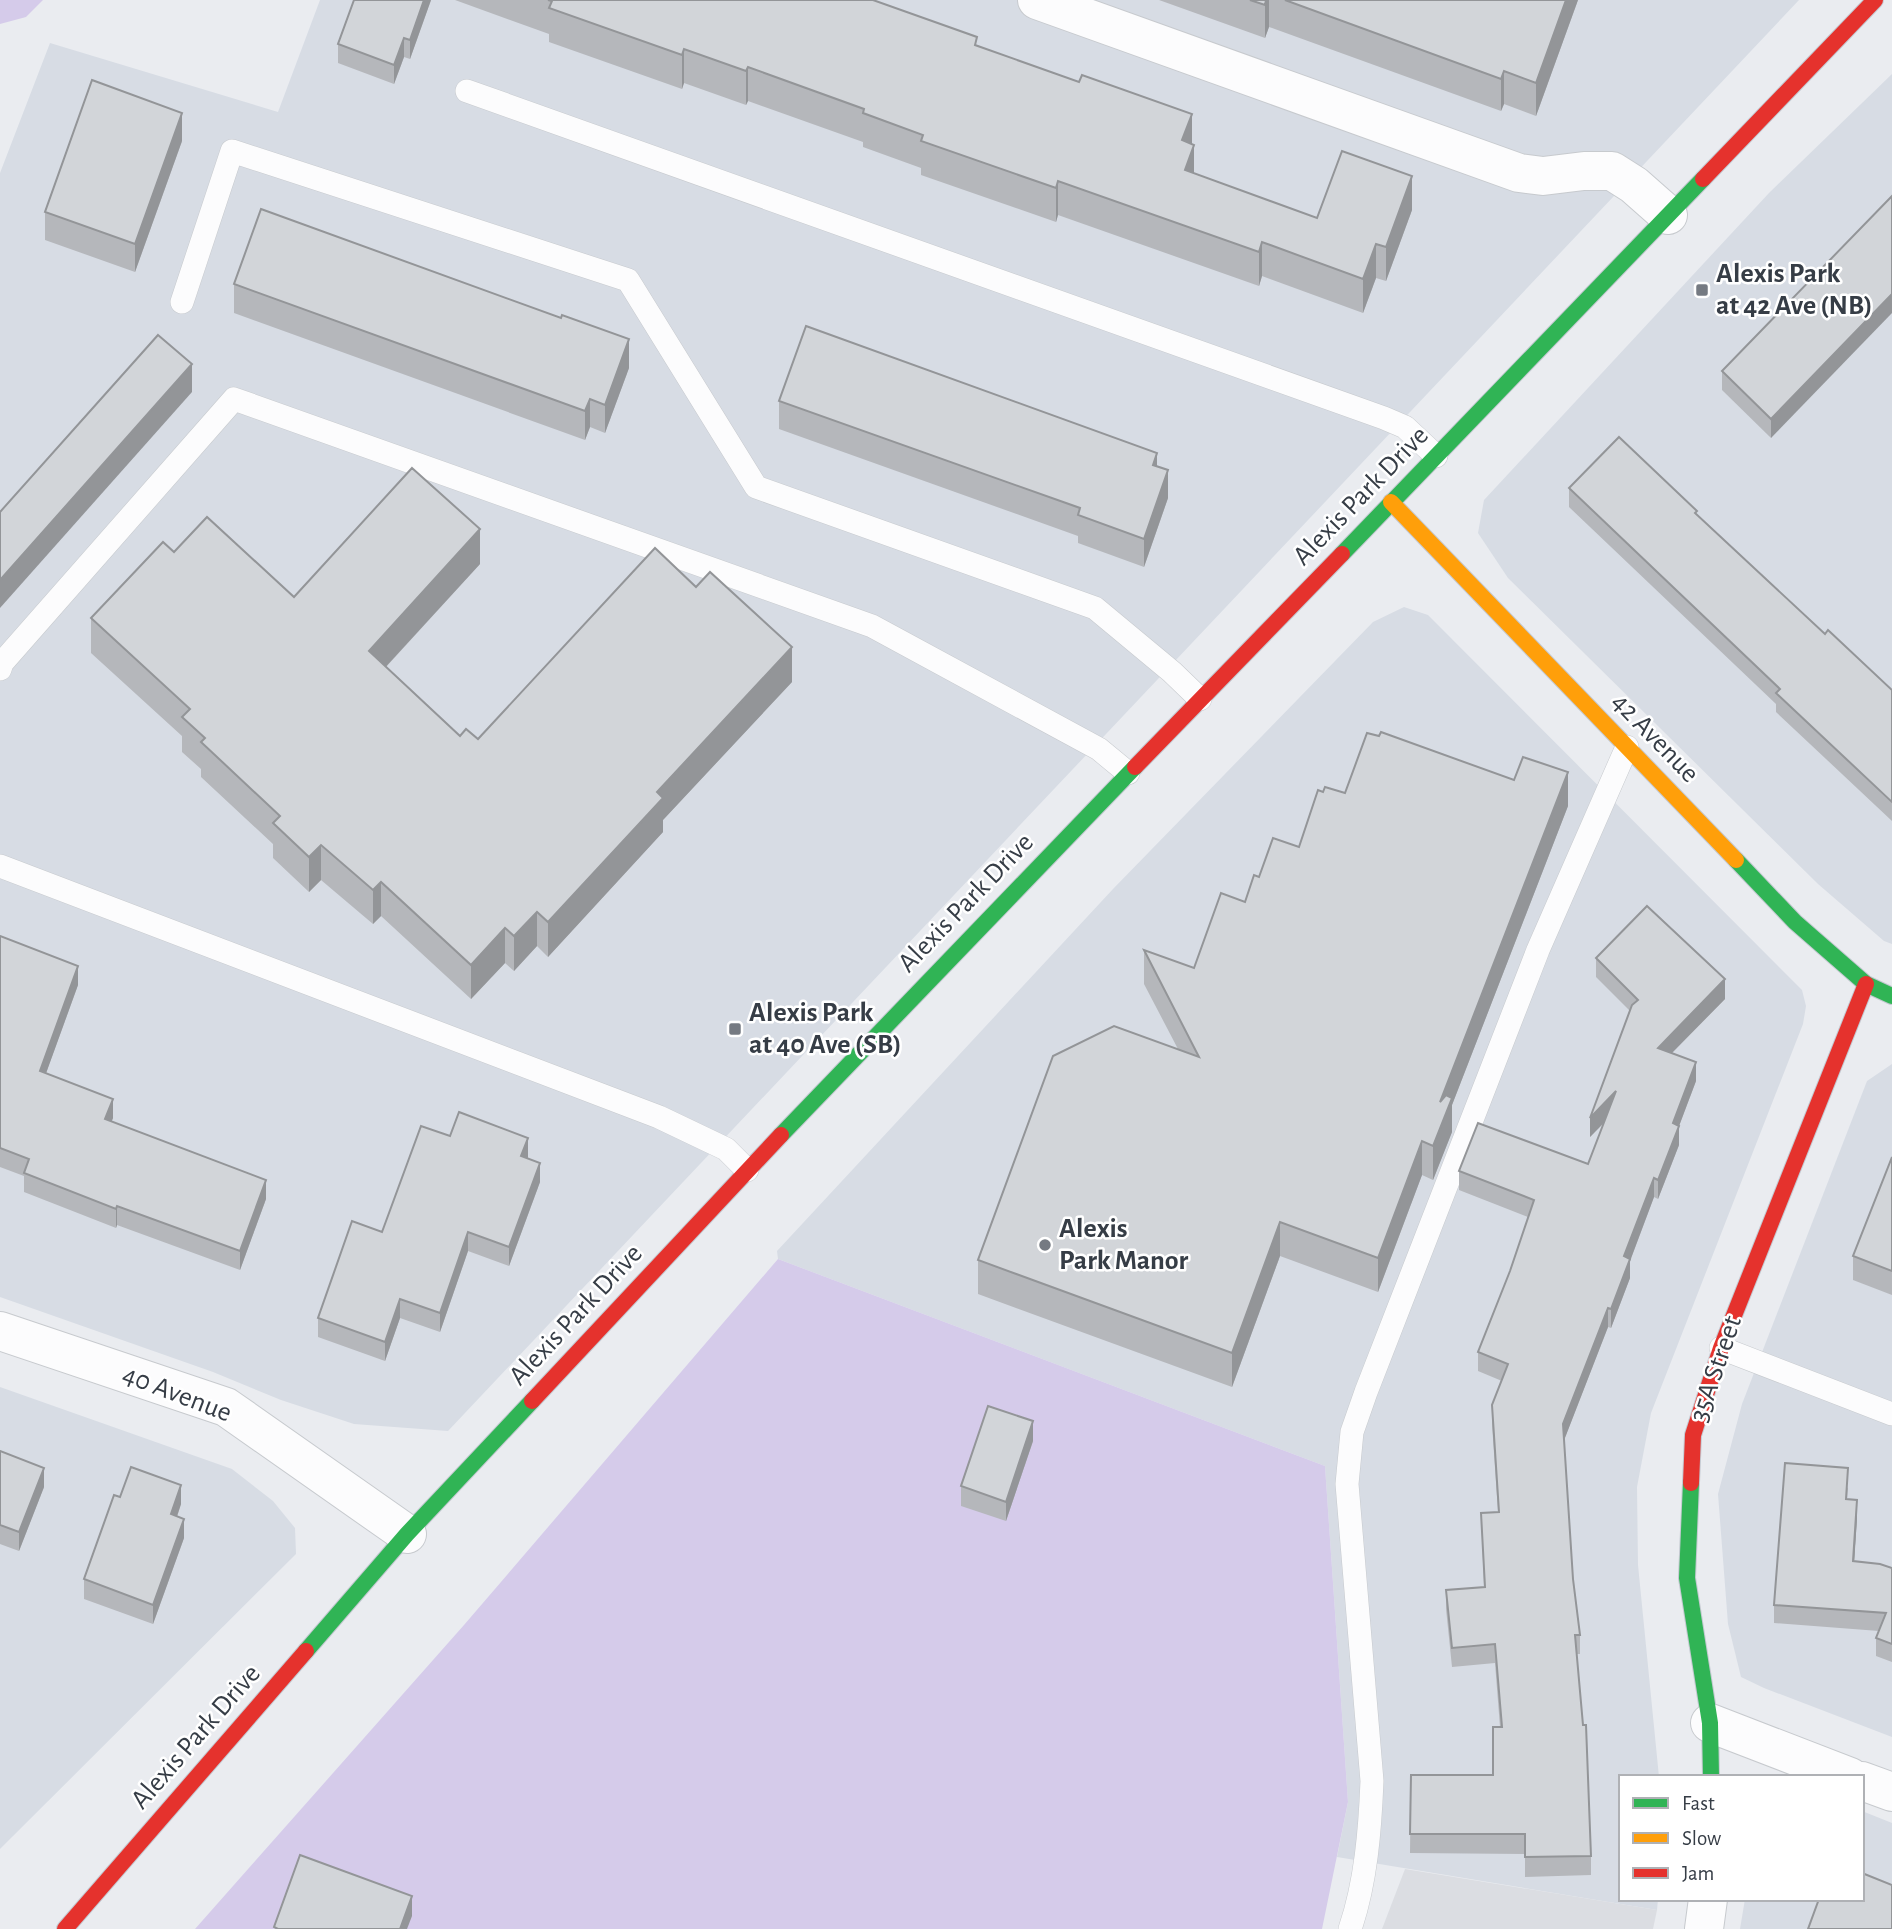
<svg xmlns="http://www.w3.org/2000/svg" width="1892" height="1929" font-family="'Alegreya Sans',sans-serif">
<rect width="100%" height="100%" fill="#eaecf0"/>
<!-- residential -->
<g fill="#d7dce4">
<path d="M320,0H1799L448,1431L354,1424L281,1400L213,1372L0,1297V173L50,43L278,112Z"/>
<path d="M1892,74V944L1884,941L1818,884L1508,578L1478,533L1484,500L1769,193Z"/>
<path d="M1404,607L1428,615L1802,990L1806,1006L1803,1024L1651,1413L1637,1487L1638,1565L1659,1777H1621V1899H1658L1657,1910L1337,1857L1348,1802L1325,1466L778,1259L777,1251L1113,889L1373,622Z"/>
<path d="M1892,1064V1737L1764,1688L1741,1677L1728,1624L1718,1494L1742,1404L1867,1081Z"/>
<path d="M0,1387L232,1469L273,1501L295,1528L296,1554L0,1849Z"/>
<path d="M1862,1811L1892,1823V1929H1740L1745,1899H1862Z"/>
</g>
<!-- green -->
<g fill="#d5cbea">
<path d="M0,0H43L26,17L0,24Z"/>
<path d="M778,1259L1325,1466L1348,1802L1322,1929H195L464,1625Z"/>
</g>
<!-- parking -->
<path fill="#dbdde2" d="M1405,1869L1657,1910L1653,1929H1382Z"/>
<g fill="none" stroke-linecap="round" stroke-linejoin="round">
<!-- lane casing -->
<g stroke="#c7cace" stroke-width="24">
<g id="lane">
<path d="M467,91L1384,418L1405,427L1436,456"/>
<path d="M182,302L232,151L628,280L756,487L1095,608L1172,672L1200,699"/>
<path d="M0,669L2,663L234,399L872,626L1099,749L1128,773"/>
<path d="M0,866L659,1117L726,1149L747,1170"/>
<path d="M1721,1348L1892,1414"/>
<path d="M1350,1929C1366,1882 1370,1830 1372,1781L1347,1484L1352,1432L1366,1392L1538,950L1627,747"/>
</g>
</g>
<!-- street casing -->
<g stroke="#c7cace" stroke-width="40">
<g id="street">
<path d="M1037,0L1519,173L1543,176L1584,171H1612L1634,185L1668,215"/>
<path d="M0,1331L226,1407L407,1534"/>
<path d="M1710,1723L1850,1777"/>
<path d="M1862,1781L1892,1792"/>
<path d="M1704,1929L1708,1899"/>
</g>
</g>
<!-- fast casing -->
<g stroke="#c4c9d1" stroke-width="18">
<g id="fast">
<path d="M1342,554L1703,179"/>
<path d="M1736,860L1795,922L1866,984L1892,996"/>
<path d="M781,1135L1135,767"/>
<path d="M1691,1483L1687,1578L1710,1723L1711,1777"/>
<path d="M306,1651L407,1534L532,1401"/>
</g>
</g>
<!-- slow casing -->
<g stroke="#c4c9d1" stroke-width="18">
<path id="slow" d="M1391,502L1736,860"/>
</g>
<!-- jam casing -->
<g stroke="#c4c9d1" stroke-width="18">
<g id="jam">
<path d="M1703,179L1875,0"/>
<path d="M1135,767L1342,554"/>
<path d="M532,1401L781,1135"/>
<path d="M1691,1483L1693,1435L1721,1348L1866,984"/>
<path d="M65,1929L306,1651"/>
</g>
</g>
<!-- lane -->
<use href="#lane" stroke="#fcfcfd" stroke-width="23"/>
<!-- street -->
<use href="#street" stroke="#fcfcfd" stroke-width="38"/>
<!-- fast -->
<use href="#fast" stroke="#30b455" stroke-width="16"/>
<!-- slow -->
<use href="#slow" stroke="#ff9f0a" stroke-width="16"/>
<!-- jam -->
<use href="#jam" stroke="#e5322d" stroke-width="16"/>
</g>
<!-- wall -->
<g fill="#b5b7bb">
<path d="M354,0H431L410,59L404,57L394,84L338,63V44Z"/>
<path d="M455,0H873L977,45L1192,144L1194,173L1317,218L1412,210L1386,281L1376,278L1363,313L1262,276L1259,286L1058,215L1056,222L921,175V168L863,147V142L748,101L746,105L684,83L682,89L549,42V34Z"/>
<path d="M1159,0H1578L1536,116L1504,104L1501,111L1269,27L1265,38Z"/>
<path d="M182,141L135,272L45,240V212Z"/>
<path d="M1892,196L1771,438L1722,390V371Z"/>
<path d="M234,284L561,318L629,368L605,433L590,427L585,440L234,313Z"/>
<path d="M779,401L1157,466L1168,498L1144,567L1078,543V536L779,429Z"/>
<path d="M1569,488L1697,516L1825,634L1892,690V821L1776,712V704L1569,507Z"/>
<path d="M174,552L294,597L480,564L386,667L460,736L478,739L792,682L663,820V832L548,957L537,946L514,971L505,963L471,999L381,916L373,924L321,880L309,892L273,858V844L201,777V769L182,752V736L91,653V618Z"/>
<path d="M1323,792L1568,806L1452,1105V1132L1433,1180L1422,1175L1378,1292L1280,1256L1232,1387L978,1294V1260L1178,1049L1144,984V950L1194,968L1245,902L1259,877L1299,847Z"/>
<path d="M0,936L78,985L46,1073L113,1118L111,1122L266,1199L240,1270L117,1225L116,1228L24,1192V1176L0,1167Z"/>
<path d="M1596,958L1725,999L1672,1053L1696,1081L1679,1126V1145L1658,1199L1654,1197L1630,1261V1278L1611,1328L1608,1327L1564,1440L1573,1579L1580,1635V1654H1576L1591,1856V1875L1525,1877V1854L1410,1853L1411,1775H1493L1500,1727L1495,1663L1452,1667L1446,1609V1590L1484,1587L1481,1513L1498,1512L1492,1424V1405L1502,1381L1478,1371V1352L1510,1271L1528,1217L1459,1190V1171L1588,1164L1604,1123L1590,1137L1630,1011L1596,977Z"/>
<path d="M450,1136L528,1157L527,1159L540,1182L509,1266L468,1251L440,1332L400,1318L385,1361L318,1337V1318Z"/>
<path d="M1892,1157V1295L1853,1280V1256Z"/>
<path d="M1033,1441L1006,1521L961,1506V1486Z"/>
<path d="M0,1451L44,1487L19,1551L0,1544Z"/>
<path d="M1848,1487L1847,1500L1857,1518L1854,1561L1892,1568V1662L1876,1656V1638L1879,1631L1774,1623V1605Z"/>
<path d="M120,1497L181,1504L177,1517L184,1538L153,1624L84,1599V1579Z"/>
</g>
<!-- shaded-wall -->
<g fill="#939598">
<path d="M424,0H431L410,59V40Z"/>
<path d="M1266,0H1269V27L1265,38V5Z"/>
<path d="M1566,0H1578L1536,116V83Z"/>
<path d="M404,38V57L394,84V65Z"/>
<path d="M684,49V83L682,89V55Z"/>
<path d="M748,67V101L746,105V71Z"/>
<path d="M1504,71V104L1501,111V79Z"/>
<path d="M182,113V141L135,272V244Z"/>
<path d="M1192,114V148L1182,140Z"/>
<path d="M1194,145V179L1185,170Z"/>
<path d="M1412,176V210L1386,281V247Z"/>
<path d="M1058,181V215L1056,222V188Z"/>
<path d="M1262,242V276L1259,286V252Z"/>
<path d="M1376,244V278L1363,313V279Z"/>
<path d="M1892,294V313L1771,438V419Z"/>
<path d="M629,339V368L605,433V405Z"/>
<path d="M192,364V392L0,608V580Z"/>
<path d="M590,399V427L585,440V411Z"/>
<path d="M1157,453V481L1153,465Z"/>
<path d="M1168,470V498L1144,567V539Z"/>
<path d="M480,529V564L369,685V651Z"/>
<path d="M792,647V682L663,820V832L548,957V922L657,792Z"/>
<path d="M1568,772V806L1452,1105V1132L1433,1180V1146L1440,1102Z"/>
<path d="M321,845V880L309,892V857Z"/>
<path d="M381,882V916L373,924V890Z"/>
<path d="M537,912V946L514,971V936Z"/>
<path d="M505,928V963L471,999V965Z"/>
<path d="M78,966V985L40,1090V1071Z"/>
<path d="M1725,979V999L1658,1067V1048Z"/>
<path d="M1696,1062V1081L1673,1142V1123Z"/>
<path d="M1616,1091V1110L1590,1137V1118Z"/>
<path d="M113,1099V1118L105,1138V1119Z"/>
<path d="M1679,1126V1145L1658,1199V1180Z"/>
<path d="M528,1138V1157L521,1176V1156Z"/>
<path d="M1422,1141V1175L1378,1292V1258Z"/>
<path d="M540,1163V1182L509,1266V1247Z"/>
<path d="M1654,1178V1197L1630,1261V1278L1611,1328V1309L1624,1256Z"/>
<path d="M266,1180V1199L240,1270V1251Z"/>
<path d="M117,1206V1225L116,1228V1209Z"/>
<path d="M1280,1222V1256L1232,1387V1353Z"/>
<path d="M468,1232V1251L440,1332V1313Z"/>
<path d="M400,1299V1318L385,1361V1342Z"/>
<path d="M1608,1308V1327L1563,1443V1424Z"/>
<path d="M1033,1421V1441L1006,1521V1502Z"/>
<path d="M44,1468V1487L19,1551V1532Z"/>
<path d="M181,1485V1504L171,1534V1514Z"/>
<path d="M1857,1500V1518L1853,1580V1561Z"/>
<path d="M184,1519V1538L153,1624V1605Z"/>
<path d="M412,1896V1916L407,1929H400Z"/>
</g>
<!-- building -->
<g fill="#d2d5d9" stroke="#939598" stroke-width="2">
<path d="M354,0H424L410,40L404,38L394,65L338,44Z"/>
<path d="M548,0H873L977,37L975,45L1079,82L1082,75L1192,114L1182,140L1194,145L1185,170L1317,218L1342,151L1412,176L1386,247L1376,244L1363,279L1262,242L1259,252L1058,181L1056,188L921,141L923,135L863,113L864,109L748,67L746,71L684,49L682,55L549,8L552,1Z"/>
<path d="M1250,0H1266L1265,5Z"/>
<path d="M1285,0H1566L1536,83L1504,71L1501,79Z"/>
<path d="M92,80L182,113L135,244L45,212Z"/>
<path d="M1892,196V294L1771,419L1722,371Z"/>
<path d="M261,209L561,318L562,315L629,339L605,405L590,399L585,411L234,284Z"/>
<path d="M806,326L1157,453L1153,465L1168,470L1144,539L1078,515L1080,508L779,401Z"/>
<path d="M158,335L192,364L0,580V512Z"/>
<path d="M1619,437L1697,511L1695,513L1825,634L1828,630L1892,690V802L1776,693L1780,689L1569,488Z"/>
<path d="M412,468L480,529L369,651L460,736L466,729L478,739L655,548L696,587L710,572L792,647L657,792L663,798L548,922L537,912L514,936L505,928L471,965L381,882L373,890L321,845L309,857L273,823L280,816L201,742L205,738L182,717L190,709L91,618L163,542L174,552L207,517L294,597Z"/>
<path d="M1381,732L1514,780L1523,757L1568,772L1440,1102L1446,1095L1452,1098L1433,1146L1422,1141L1378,1258L1280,1222L1232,1353L978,1260L1053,1056L1114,1026L1199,1057L1144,950L1194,968L1221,893L1245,902L1254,875L1259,877L1273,838L1299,847L1318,790L1323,792L1325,787L1345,793L1367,733L1379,736Z"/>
<path d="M1647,906L1725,979L1658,1048L1696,1062L1673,1123L1679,1126L1658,1180L1654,1178L1624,1256L1630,1259L1611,1309L1608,1308L1563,1424L1573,1579L1580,1635H1575L1583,1725H1586L1591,1856L1525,1857V1834H1410L1411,1775H1493V1727H1502L1495,1644L1452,1648L1446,1590L1485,1587L1481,1513L1499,1512L1492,1405L1508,1364L1478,1352L1510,1271L1534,1200L1459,1171L1478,1123L1588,1164L1616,1091L1590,1118L1632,1005L1638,1000L1596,958Z"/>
<path d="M0,936L78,966L40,1071L113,1099L105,1119L266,1180L240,1251L117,1206L116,1209L24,1173L29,1159L0,1148Z"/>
<path d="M459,1112L528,1138L521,1156L540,1163L509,1247L468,1232L440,1313L400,1299L385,1342L318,1318L352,1221L382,1232L421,1126L450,1136Z"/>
<path d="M1892,1157V1271L1853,1256Z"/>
<path d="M988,1406L1033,1421L1006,1502L961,1486Z"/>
<path d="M0,1451L44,1468L19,1532L0,1525Z"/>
<path d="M1785,1463L1848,1468L1846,1499L1857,1500L1853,1561L1880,1564L1892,1568V1644L1876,1638L1886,1613L1774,1605Z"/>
<path d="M131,1467L181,1485L171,1514L184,1519L153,1605L84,1579L114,1495L120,1497Z"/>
<path d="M300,1855L412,1896L400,1929H278L274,1927Z"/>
<path d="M1862,1873L1892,1885V1929H1808L1819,1899H1862Z"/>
</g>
<!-- markers -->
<g fill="#757a82" stroke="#fff" stroke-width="2.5">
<rect x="1695" y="283" width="14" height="14" rx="3.5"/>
<rect x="728" y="1022" width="14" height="14" rx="3.5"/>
<circle cx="1045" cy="1245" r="7"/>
</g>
<g text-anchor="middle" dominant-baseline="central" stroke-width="5" stroke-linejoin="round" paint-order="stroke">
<!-- poi labels -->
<g font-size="28" font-weight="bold" fill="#363d46" stroke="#fff" text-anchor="start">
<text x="1716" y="274">Alexis Park<tspan x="1716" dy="32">at 42 Ave (NB)</tspan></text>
<text x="749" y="1013">Alexis Park<tspan x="749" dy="32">at 40 Ave (SB)</tspan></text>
<text x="1059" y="1229">Alexis<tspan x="1059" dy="32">Park Manor</tspan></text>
</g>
<!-- street labels -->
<g font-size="28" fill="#363d46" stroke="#fff">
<text transform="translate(1361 496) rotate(-46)">Alexis Park Drive</text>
<text transform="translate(1655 738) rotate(46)">42 Avenue</text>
<text transform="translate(966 903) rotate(-46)">Alexis Park Drive</text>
<text transform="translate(576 1315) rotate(-47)">Alexis Park Drive</text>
<text transform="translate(1716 1369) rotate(-71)">35A Street</text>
<text transform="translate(177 1394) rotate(21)">40 Avenue</text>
<text transform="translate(196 1737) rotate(-49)">Alexis Park Drive</text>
</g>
</g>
<!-- legend -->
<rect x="1619" y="1775" width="245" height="126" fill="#ffffff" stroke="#afb1b5" stroke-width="2"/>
<rect x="1633" y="1798" width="35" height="10" fill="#30b455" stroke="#afb1b5" stroke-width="2"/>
<text x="1682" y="1810" font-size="21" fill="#363d46">Fast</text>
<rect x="1633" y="1833" width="35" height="10" fill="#ff9f0a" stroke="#afb1b5" stroke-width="2"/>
<text x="1682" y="1845" font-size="21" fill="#363d46">Slow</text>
<rect x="1633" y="1868" width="35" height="10" fill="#e5322d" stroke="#afb1b5" stroke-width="2"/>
<text x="1682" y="1880" font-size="21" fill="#363d46">Jam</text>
</svg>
